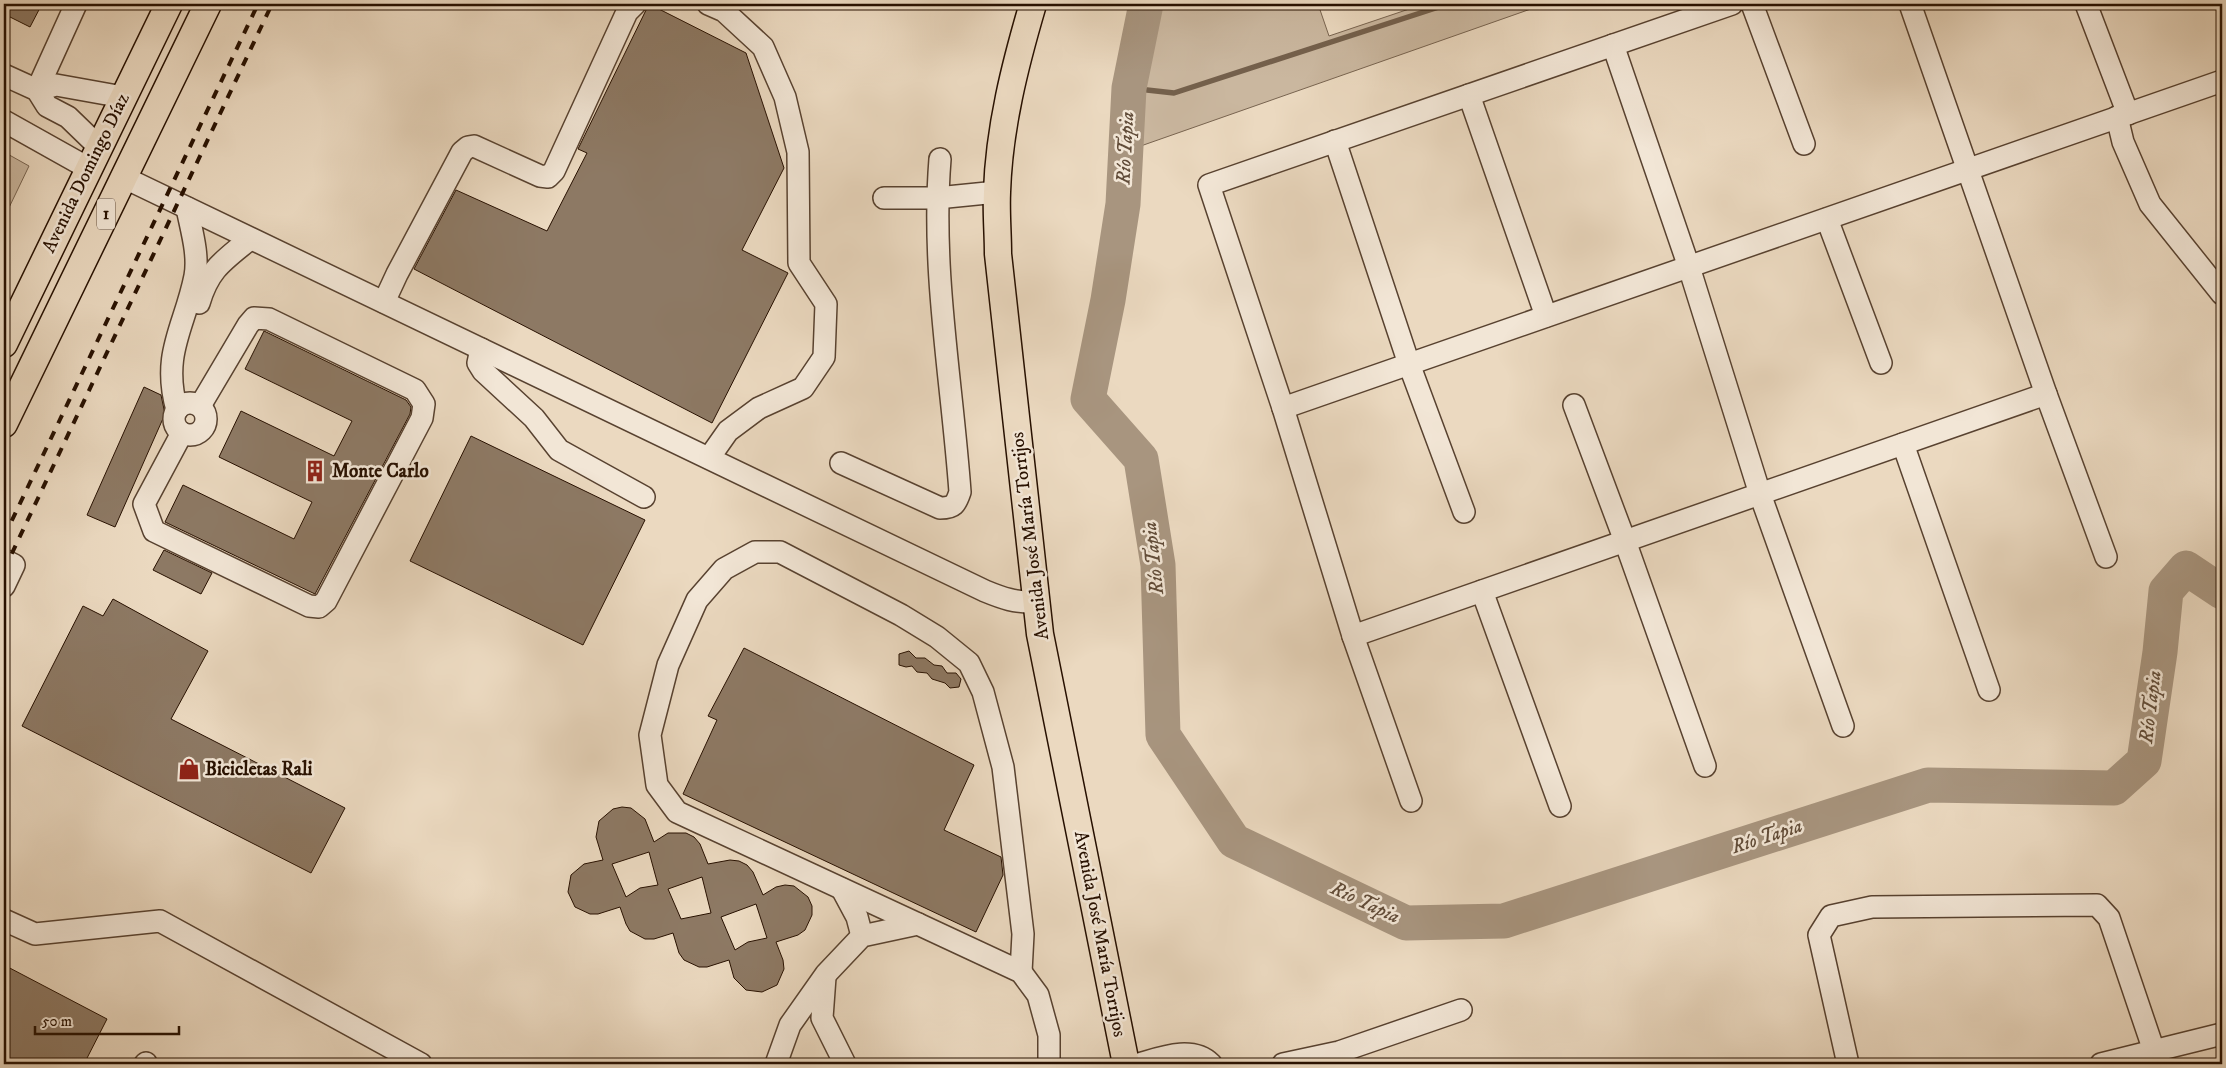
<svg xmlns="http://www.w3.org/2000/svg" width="2226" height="1068" font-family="'IM FELL DW Pica',serif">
<rect width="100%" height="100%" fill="#ebd9c0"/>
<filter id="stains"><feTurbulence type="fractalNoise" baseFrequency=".004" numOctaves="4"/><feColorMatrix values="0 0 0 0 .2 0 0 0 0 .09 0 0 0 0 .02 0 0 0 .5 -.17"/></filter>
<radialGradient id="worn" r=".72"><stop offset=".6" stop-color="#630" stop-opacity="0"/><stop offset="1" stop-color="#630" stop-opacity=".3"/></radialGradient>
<!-- green -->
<g fill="#cab79f" stroke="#786450">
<path d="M1148,4H1318L1329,36L1424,4H1545L1135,148Z"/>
<path d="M4,152L29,166L4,218Z"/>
</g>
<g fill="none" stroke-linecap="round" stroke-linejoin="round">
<!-- stream -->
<path stroke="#74604c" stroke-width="5.5" d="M1129,88L1174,93L1448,4"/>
<!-- river -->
<path stroke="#a8957f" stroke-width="35" d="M1146,4L1129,88L1123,204L1108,300L1088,399L1141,459L1158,565L1163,735L1234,841L1406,923L1504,921L1928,785L2114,788L2144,761L2160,652L2166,591L2186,568L2222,592"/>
</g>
<!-- building -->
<g fill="#8d7964" stroke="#271000" fill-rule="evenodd">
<path d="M4,4H42L30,27L4,14Z"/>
<path d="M649,4L746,53L784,168L742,250L788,273L712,423L414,269L456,190L547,231L587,153L578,149Z"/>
<path d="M264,331L406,400L411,407L410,414L315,594L165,522L183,485L294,539L312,502L219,457L241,411L334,456L352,421L245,369Z"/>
<path d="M144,387L161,395L165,414L115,527L87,515Z"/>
<path d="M471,436L645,520L583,645L410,561Z"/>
<path d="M164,550L212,573L201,594L153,570Z"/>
<path d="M113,599L208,651L171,719L345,808L311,873L22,726L83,606L103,616Z"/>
<path d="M744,648L974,765L944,830L1001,857L1003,875L976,932L683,794L717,720L708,716Z"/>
<path d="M909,651L916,658H925L934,665L942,666L947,673H956L961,679L959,687L950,688L945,683L932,679L927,673L917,672L912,666L906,667L899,665V654Z"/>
<path d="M622,807L631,808L645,819L654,842L668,833H686L694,837L700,844L708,864L730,860L739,861L747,865L753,872L763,895L776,887L785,885L794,886L808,897L812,906V915L805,930L798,935L776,942L783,960L784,969L777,985L762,992L746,990L734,978L729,960L707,967H699L684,960L679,953L673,933L654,939H645L630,931L626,924L620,907L598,914H590L575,907L568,892L571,875L584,864L603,860L596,837L599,821L613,809ZM649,852L658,885L640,888L626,897L612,864ZM702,877L711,913L681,919L668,889ZM756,904L767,938L748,942L735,950L721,917Z"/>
<path d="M4,965L107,1019L84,1064H4Z"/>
</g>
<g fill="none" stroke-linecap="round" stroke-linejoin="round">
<!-- minor casing -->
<g stroke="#584230" stroke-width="24">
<g id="minor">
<path d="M708,4L724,11L763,47L785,97L798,152L799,263L826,304L824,357L803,388L759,408L728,431L709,458"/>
<path d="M1752,4L1804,144"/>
<path d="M1910,4L2046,394L2106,557"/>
<path d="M2086,4L2128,114"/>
<path d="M1613,45L1689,267L1760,494L1843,726"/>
<path d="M4,75L37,90L47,106L68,117L98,146"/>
<path d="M37,90L76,4"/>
<path d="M37,90L56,85L123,97"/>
<path d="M1469,95L1546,316"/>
<path d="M2117,117L2123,142L2150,204L2222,294"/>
<path d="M4,121L88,168"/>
<path d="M1335,141L1409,364L1464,512"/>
<path d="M123,177L985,591C1002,598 1016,603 1035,602"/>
<path d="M884,198H937L997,192"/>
<path d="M1827,219L1881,363"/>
<path d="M384,302L397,274L462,152L468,147L474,146L540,176L548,177L554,171L627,12L635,4"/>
<path d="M199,303C209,269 223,261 250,239"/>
<path d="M481,349L478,363L483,371L534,418L559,450L644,497"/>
<circle cx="190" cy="419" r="16"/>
<path d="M1574,405L1625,541L1705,766"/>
<path d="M1283,408L2222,81"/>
<path d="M177,410C161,353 185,327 195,276C199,254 191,229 187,208"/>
<path d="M182,433L144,504L154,531L309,606L319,607L326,601L422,418L424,404L415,390L269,319L254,318L248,325L200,406"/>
<path d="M1903,444L1989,690"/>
<path d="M841,463L940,508C954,508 956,504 960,492C952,381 931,271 940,159"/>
<path d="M4,560L14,565L4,586"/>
<path d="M1482,591L1560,806"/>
<path d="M1353,636L2046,394"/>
<path d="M1411,801L1353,636L1283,408L1209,185L1732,4"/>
<path d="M842,889L857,917L862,936"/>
<path d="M4,920L35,934L160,921L421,1064"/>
<path d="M918,924L677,812L657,785L650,735L668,665L697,600L724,569L755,552H780L901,615L937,637L969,663L983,692L1003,767L1023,934L1021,972"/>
<path d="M825,977L822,1018L845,1064"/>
<path d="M145,1064L146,1063"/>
<path d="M776,1064L790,1025L826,974L862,936L918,924L1021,972L1038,995L1049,1035V1064"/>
<path d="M1139,1064C1160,1058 1192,1045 1211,1064"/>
<path d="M1283,1064L1339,1052L1461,1010"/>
<path d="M1848,1064L1819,935L1831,916L1872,907L2097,905L2109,918L2154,1051"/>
<path d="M2101,1064L2222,1034"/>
</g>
</g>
<!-- major casing -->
<g stroke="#271000" stroke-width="29">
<g id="major">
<path d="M1033,4C1015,65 999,128 997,192C996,213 998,233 998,254L1040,634L1126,1064"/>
<path d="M4,344L169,4"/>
<path d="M4,424L208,4"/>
</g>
</g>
<!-- minor -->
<use href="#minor" stroke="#f2e6d6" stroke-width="21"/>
<!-- major -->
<use href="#major" stroke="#ebd9c0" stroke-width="26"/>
<!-- rail -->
<g stroke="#271000" stroke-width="4" stroke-dasharray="9 9" stroke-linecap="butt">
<path d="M4,537L258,4"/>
<path d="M4,570L272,4"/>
</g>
</g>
<!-- icons -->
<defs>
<g id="building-bare" transform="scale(1.725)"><path d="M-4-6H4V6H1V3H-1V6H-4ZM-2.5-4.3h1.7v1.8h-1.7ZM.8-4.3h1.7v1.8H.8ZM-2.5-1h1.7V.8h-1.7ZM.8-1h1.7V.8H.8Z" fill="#8f2418" stroke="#f2e6d6" stroke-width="2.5" paint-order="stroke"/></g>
<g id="shop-bare" transform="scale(1.725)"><path d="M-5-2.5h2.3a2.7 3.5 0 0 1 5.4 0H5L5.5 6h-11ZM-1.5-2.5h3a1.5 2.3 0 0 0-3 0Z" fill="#8f2418" stroke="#f2e6d6" stroke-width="2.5" paint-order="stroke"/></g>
</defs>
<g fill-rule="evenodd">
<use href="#building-bare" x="315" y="471"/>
<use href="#shop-bare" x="189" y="769"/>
</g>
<g text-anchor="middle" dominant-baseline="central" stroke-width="5" stroke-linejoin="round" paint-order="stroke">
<!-- shield labels -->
<rect fill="#f2e6d6" stroke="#645040" stroke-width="1" x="97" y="198.5" width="18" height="31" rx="4"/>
<g font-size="18" font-weight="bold" fill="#271000">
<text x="106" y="214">1</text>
</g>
<!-- street labels -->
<g font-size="19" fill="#271000" stroke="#f2e6d6">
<text transform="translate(86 173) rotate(-64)">Avenida Domingo Díaz</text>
<text transform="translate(1030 536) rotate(-97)">Avenida José María Torrijos</text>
<text transform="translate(1100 934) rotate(79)">Avenida José María Torrijos</text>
</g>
<!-- poi labels -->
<g font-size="19" font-weight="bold" fill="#271000" stroke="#f2e6d6" text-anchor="start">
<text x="332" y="471">Monte Carlo</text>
<text x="205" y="769">Bicicletas Rali</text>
</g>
<!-- water labels -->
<g font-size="20" font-style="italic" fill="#614c39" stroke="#f2e6d6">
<text transform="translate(1126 148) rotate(-87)">Río Tapia</text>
<text transform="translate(1154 558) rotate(-96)">Río Tapia</text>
<text transform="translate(2151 707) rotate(-83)">Río Tapia</text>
<text transform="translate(1767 837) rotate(-18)">Río Tapia</text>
<text transform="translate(1365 903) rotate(25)">Río Tapia</text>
</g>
</g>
<!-- margin -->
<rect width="2226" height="1068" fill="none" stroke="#ebd9c0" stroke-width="20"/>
<rect x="5" y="5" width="2216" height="1058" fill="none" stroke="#271000" stroke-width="2.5"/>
<rect x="10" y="10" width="2206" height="1048" fill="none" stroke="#271000"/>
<!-- scale -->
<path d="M35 1026v8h144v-8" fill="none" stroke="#271000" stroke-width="2.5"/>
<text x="42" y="1026" font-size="15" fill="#271000" stroke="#f2e6d6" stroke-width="4" paint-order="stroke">50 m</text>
<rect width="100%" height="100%" filter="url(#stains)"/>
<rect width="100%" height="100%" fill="url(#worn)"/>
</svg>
